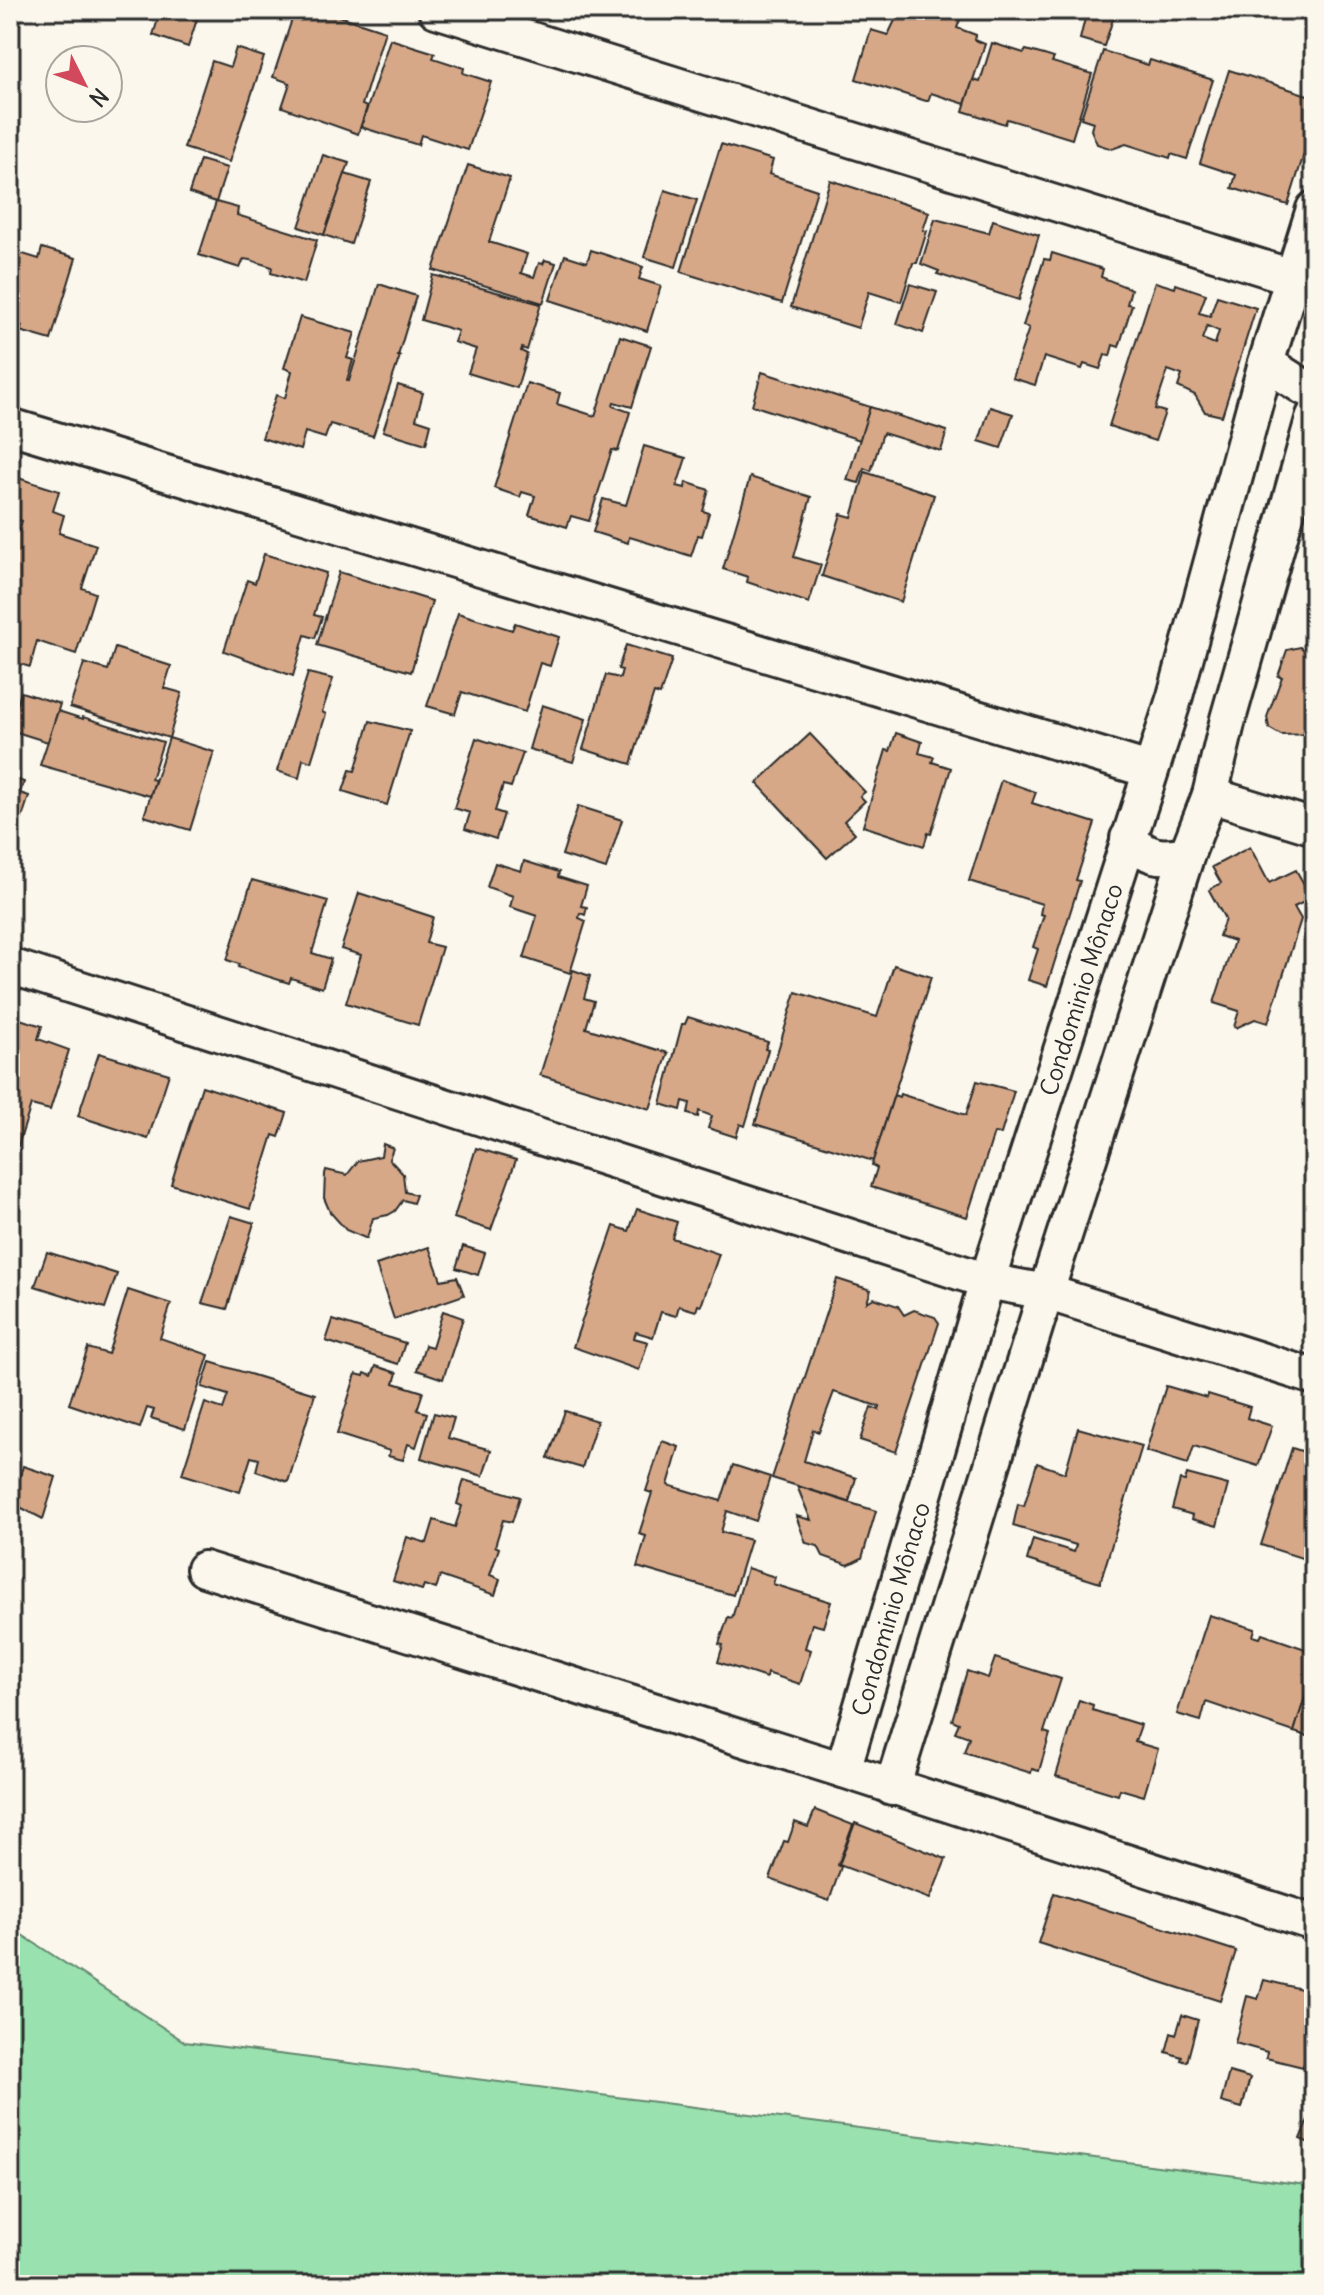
<svg xmlns="http://www.w3.org/2000/svg" width="1324" height="2295" font-family="Delius,sans-serif">
<rect width="100%" height="100%" fill="#fbf7ec"/>
<filter id="ink" filterUnits="userSpaceOnUse"><feTurbulence type="fractalNoise" baseFrequency=".0125" numOctaves="2"/><feDisplacementMap in="SourceGraphic" scale="16" xChannelSelector="R" yChannelSelector="G"/><feConvolveMatrix kernelMatrix="1 2 1 2 8 2 1 2 1" color-interpolation-filters="sRGB"/></filter>
<g filter="url(#ink)">
<!-- green -->
<path fill="#99e1af" stroke="#62866d" stroke-width="2" d="M10,1927L185,2042L1314,2186V2285H10Z"/>
<!-- building -->
<g fill="#d6a888" stroke="#2b2b2b" stroke-width="2" fill-rule="evenodd">
<path d="M161,10H200L188,47L153,35Z"/>
<path d="M295,10H321L385,31L362,105L367,107L358,134L282,107L290,83L273,77Z"/>
<path d="M656,10H684L682,18Z"/>
<path d="M726,10H751L749,17Z"/>
<path d="M916,10H938L961,17L957,28L976,35L975,40L985,44L965,104L931,93L928,101H926L856,79L871,30L888,35L898,14L913,18Z"/>
<path d="M1087,10H1116L1104,46L1080,39Z"/>
<path d="M390,39L435,53L433,58L464,68L463,73L491,82L468,150L421,135L418,145L361,127Z"/>
<path d="M992,43L1024,53L1026,50L1044,55L1054,58L1052,62L1092,74L1072,139L1007,119L1005,124L963,111L973,80L980,82Z"/>
<path d="M236,48L264,57L229,162L184,148L212,61L230,67Z"/>
<path d="M1103,51L1148,65L1150,60L1213,80L1187,159L1171,154L1170,158L1126,144L1112,149L1097,144L1091,130L1093,122L1081,118Z"/>
<path d="M1229,70L1314,97V122L1288,205L1232,188L1236,175L1200,163Z"/>
<path d="M721,144L773,160L769,174L817,190L782,303L681,272Z"/>
<path d="M323,155L349,163L324,235L299,227Z"/>
<path d="M200,160L227,168L216,202L189,193Z"/>
<path d="M468,165L510,178L489,242L527,254L521,273L534,277L539,263L543,264L545,260L556,263L543,303L433,270Z"/>
<path d="M345,174L371,182L351,244L324,235Z"/>
<path d="M830,180L929,212L923,230L927,231L917,263H913L901,302L869,292L858,328L791,307Z"/>
<path d="M665,190L697,200L676,267L644,257Z"/>
<path d="M216,202L238,208L237,215L317,240L304,283L271,273L272,267L250,260L244,259L240,268L199,255Z"/>
<path d="M935,219L989,233L993,220L1039,235L1019,300L937,274L939,271L921,264Z"/>
<path d="M42,248L76,258L51,340L20,331L22,326L20,324L19,327L10,325V250L39,259Z"/>
<path d="M591,250L643,267L639,279L661,286L647,331L550,300L565,255L587,262Z"/>
<path d="M1052,253L1103,269L1101,277L1131,289L1127,304L1132,305L1119,347L1113,345L1110,356L1105,355L1100,369L1084,364L1082,369L1044,357L1035,385L1012,378L1029,328L1023,326L1044,259L1050,260Z"/>
<path d="M433,275L541,304L527,350L522,348L521,351L527,354L517,388L468,373L476,349L454,342L458,331L421,320Z"/>
<path d="M1155,282L1175,288L1176,284L1206,294L1199,313L1203,314L1210,316L1217,296L1256,308L1222,416L1205,412L1195,395L1178,387L1182,375L1168,370L1155,409L1165,412L1155,441L1109,426ZM1207,326L1219,331L1215,344L1202,339Z"/>
<path d="M379,284L416,296L398,356H400L373,436L330,424L325,438L305,432L300,450L262,438L276,395L285,398L292,371L284,368L300,317L355,333L347,358L353,360L347,380L349,381Z"/>
<path d="M910,284L937,292L923,333L897,324Z"/>
<path d="M620,336L651,346L632,407L614,402L613,406L630,412L618,451L612,450L589,521L571,516L567,527L529,515L535,496L522,492L520,497L494,488L527,383L560,393L557,404L595,416Z"/>
<path d="M762,372L870,407L860,440L752,405Z"/>
<path d="M398,385L423,393L416,419L431,424L426,444L383,431Z"/>
<path d="M870,407L947,431L941,451L883,433L871,471L864,468L859,483L847,480Z"/>
<path d="M990,407L1013,414L1001,448L979,441Z"/>
<path d="M644,446L686,458L677,486L685,488L686,482L709,490L703,511L709,513L702,536L698,535L691,556L633,538L629,537L628,543L593,532L603,499L626,505Z"/>
<path d="M865,472L934,495L901,602L822,576L841,514L852,517Z"/>
<path d="M12,476L59,491L53,511L64,515L59,533L96,545L82,588L95,593L76,654L37,641L30,667L10,661V533L12,528L19,531L22,521L10,517Z"/>
<path d="M750,477L811,497L794,557L821,565L809,603L747,582L748,577L723,569Z"/>
<path d="M1312,527H1314V551L1306,548Z"/>
<path d="M264,554L326,573L314,615L322,617L315,638L305,635L293,676L224,651L247,580L255,583Z"/>
<path d="M339,572L432,601L411,672L317,645Z"/>
<path d="M458,613L512,630L515,623L559,637L550,666L540,663L525,712L462,692L455,714L427,706Z"/>
<path d="M626,645L672,659L660,695L654,693L631,764L583,749L606,675L620,678L622,670L618,669Z"/>
<path d="M1300,647L1314,656V734L1281,735L1269,728L1267,717L1282,677L1278,676L1287,650Z"/>
<path d="M115,648L171,666L164,688L182,693L169,738L70,707L84,663L108,670Z"/>
<path d="M308,673L333,679L322,712L326,714L311,762L303,759L299,778L277,771Z"/>
<path d="M21,692L60,704L48,742L10,730Z"/>
<path d="M542,705L586,719L573,762L529,749Z"/>
<path d="M58,711L83,719V717L163,742L151,779L155,780L150,796L40,765Z"/>
<path d="M370,721L410,731L387,805L343,791L350,770L355,771Z"/>
<path d="M896,733L922,742L919,753L934,757L932,762L951,768L931,834L928,833L924,846L863,826L886,750L890,751Z"/>
<path d="M810,734L865,792L860,796L865,801L844,821L855,833L827,858L757,783Z"/>
<path d="M169,738L214,752L190,830L144,816Z"/>
<path d="M476,738L523,753L511,787L503,785L495,811L504,814L496,839L465,829L470,813L454,808Z"/>
<path d="M10,777L24,782L20,793L29,796L10,855Z"/>
<path d="M1001,780L1036,792L1032,803L1095,823L1076,880L1080,881L1047,986L1028,980L1038,949L1033,947L1044,915L1040,914L1042,904L969,881Z"/>
<path d="M578,806L622,820L606,869L562,855Z"/>
<path d="M1250,847L1269,883L1296,870L1312,898L1294,907L1301,919L1268,1023L1255,1019L1236,1028L1234,1027L1239,1011L1214,1003L1234,941L1219,936L1225,919L1209,890L1221,883L1212,867Z"/>
<path d="M524,861L559,872L558,877L587,886L581,906L587,907L585,915L580,913L579,918L586,921L570,973L524,958L537,916L510,907L513,896L487,887L495,863L521,871Z"/>
<path d="M252,880L328,901L312,953L331,959L322,988L291,978L289,983L238,967L239,964L227,960Z"/>
<path d="M359,893L433,917L426,943L442,947L418,1025L346,1003L361,955L341,949Z"/>
<path d="M894,965L931,977L873,1161L755,1124L796,992L877,1017Z"/>
<path d="M573,970L590,976L584,998L594,1001L586,1028L668,1053L650,1109L540,1075Z"/>
<path d="M10,1016L42,1026L38,1039L69,1050L50,1110L31,1105L18,1146H15L11,1158Z"/>
<path d="M688,1017L768,1042L765,1049L768,1050L745,1126L740,1124L736,1137L708,1128L712,1116L699,1111L698,1117L688,1114L690,1103L683,1101L681,1110L661,1104L682,1024H685Z"/>
<path d="M99,1053L169,1074L148,1139L78,1116Z"/>
<path d="M977,1081L1014,1091L1001,1134L994,1133L967,1217L871,1187L877,1168L872,1165L873,1161L894,1095L899,1097L900,1094L966,1115Z"/>
<path d="M202,1086L287,1113L279,1137L273,1135L250,1209L171,1184Z"/>
<path d="M383,1144L393,1148L389,1159L403,1174L405,1192L416,1195L413,1203L403,1200L395,1211L388,1215L373,1218L367,1238H365L346,1230L330,1212L324,1198L325,1174L326,1170L347,1175L358,1161L381,1156Z"/>
<path d="M476,1148L516,1160L491,1230L454,1218Z"/>
<path d="M637,1209L677,1222L672,1238L719,1254L701,1306L698,1305L696,1311L679,1306L676,1316L661,1312L653,1337L636,1332L634,1338L648,1342L639,1370L573,1347L614,1226L629,1231Z"/>
<path d="M231,1216L254,1223L227,1309L202,1303Z"/>
<path d="M463,1246L485,1253L478,1275L456,1268Z"/>
<path d="M429,1247L441,1280L457,1277L464,1295L394,1319L376,1265Z"/>
<path d="M47,1252L117,1274L105,1308L35,1286Z"/>
<path d="M837,1279L871,1290L867,1302L874,1298L898,1306L904,1315L914,1310L935,1317L939,1323L896,1452L860,1440L871,1407L879,1410L880,1407L834,1392L819,1432L813,1430L804,1461L856,1478L849,1502L772,1478Z"/>
<path d="M128,1290L171,1304L160,1338L209,1355L185,1429L151,1418L154,1410L147,1408L140,1428L69,1404L88,1348L108,1354Z"/>
<path d="M443,1311L463,1318L443,1379L417,1370L425,1345L432,1347Z"/>
<path d="M333,1320L405,1343L398,1364L326,1341Z"/>
<path d="M210,1362L315,1394L288,1482L256,1471L259,1459L251,1457L240,1492L182,1474L205,1403L223,1409L228,1395L202,1387Z"/>
<path d="M376,1366L397,1373L394,1383L423,1392L417,1410L427,1413L416,1447L408,1444L403,1460L388,1456L390,1451L337,1434L356,1374L364,1376L365,1373L372,1376Z"/>
<path d="M1166,1386L1207,1398L1208,1394L1250,1407L1247,1418L1272,1426L1258,1466L1194,1446L1188,1464L1146,1451Z"/>
<path d="M565,1411L597,1421L582,1468L548,1458Z"/>
<path d="M434,1413L454,1418L448,1438L491,1450L483,1476L421,1458Z"/>
<path d="M1078,1428L1142,1446L1100,1583L1027,1560L1033,1539L1074,1552L1076,1545L1013,1526L1018,1504L1024,1506L1037,1463L1065,1473Z"/>
<path d="M662,1441L679,1447L668,1485L721,1501L733,1465L770,1477L756,1521L727,1511L721,1532L750,1540L733,1595L637,1567L646,1536L639,1534L652,1493L646,1491Z"/>
<path d="M1292,1448L1314,1455V1562L1261,1545Z"/>
<path d="M23,1466L56,1477L43,1519L12,1503Z"/>
<path d="M1187,1474L1228,1485L1217,1526L1192,1519L1193,1515L1172,1509L1180,1480L1185,1481Z"/>
<path d="M464,1480L520,1497L512,1522L503,1520L495,1546L499,1548L490,1575L500,1579L495,1595L440,1576L436,1589L424,1585L422,1590L393,1581L407,1537L427,1543L434,1520L455,1527L462,1506L457,1504Z"/>
<path d="M797,1486L876,1511L862,1558L848,1565L823,1556L818,1546L806,1543L796,1516L811,1520Z"/>
<path d="M747,1568L775,1577L773,1584L831,1602L823,1627L812,1624L805,1648L811,1650L800,1684L767,1673L766,1678L718,1662L723,1645L719,1644L728,1617L732,1618Z"/>
<path d="M1209,1615L1255,1629L1253,1636L1260,1638L1262,1634L1314,1652V1669L1294,1732L1206,1702L1201,1721L1177,1714Z"/>
<path d="M995,1658L1061,1679L1044,1732L1050,1734L1039,1771L1032,1769L1031,1773L964,1752L969,1737L955,1732L959,1723L952,1720L967,1671L988,1678Z"/>
<path d="M1314,1669V1738L1294,1732Z"/>
<path d="M1079,1700L1093,1705L1092,1710L1141,1725L1135,1742L1158,1749L1144,1796L1120,1789L1118,1795L1056,1776Z"/>
<path d="M815,1810L853,1825L838,1865L841,1867L829,1901L770,1879L784,1841L788,1842L795,1822L808,1827Z"/>
<path d="M855,1823L946,1859L930,1899L839,1865Z"/>
<path d="M1054,1893L1236,1951L1220,2001L1038,1943Z"/>
<path d="M1264,1980L1314,1992V2048L1308,2047L1303,2067L1266,2058L1267,2052L1235,2043L1247,1996L1258,1999Z"/>
<path d="M1182,2015L1198,2020L1187,2062L1181,2060L1182,2057L1166,2052L1171,2033L1176,2035Z"/>
<path d="M1229,2072L1250,2078L1242,2108L1221,2102Z"/>
<path d="M1314,2106V2145L1300,2139Z"/>
</g>
<g fill="none" stroke-linecap="round" stroke-linejoin="round">
<!-- minor casing -->
<g stroke="#2b2b2b" stroke-width="40">
<g id="minor">
<path d="M436,10L1292,277"/>
<path d="M1266,363L1305,388H1314"/>
<path d="M10,426L1149,770"/>
<path d="M1210,795L1314,827"/>
<path d="M1128,838C1149,858 1159,859 1187,854"/>
<path d="M10,966L987,1281L1046,1292L1314,1377"/>
<path d="M204,1569L843,1770L1314,1923"/>
<path id="s1" d="M843,1770L987,1281L1175,696L1266,363L1314,209"/>
<path d="M892,1788L1046,1292L1187,854L1210,795L1228,719L1314,416"/>
</g>
</g>
<!-- minor -->
<use href="#minor" stroke="#fbf7ec" stroke-width="34"/>
</g>
</g>
<g text-anchor="middle" dominant-baseline="central" stroke-width="6" stroke-linejoin="round" paint-order="stroke">
<!-- street labels -->
<g font-size="24" fill="#2b2b2b" stroke="#fbf7ec">
<text stroke="none"><textPath href="#s1" startOffset="816">Condominio Mônaco</textPath></text>
<text stroke="none"><textPath href="#s1" startOffset="168">Condominio Mônaco</textPath></text>
</g>
</g>
<!-- margin -->
<rect width="1324" height="2295" fill="none" stroke="#fbf7ec" stroke-width="40"/>
<rect x="20" y="20" width="1284" height="2255" fill="none" stroke="#2b2b2b" stroke-width="3" filter="url(#ink)"/>
<!-- north arrow -->
<g transform="translate(84 84) rotate(132)"><circle r="38" fill="#fbf7ec" stroke="#a8a59f" stroke-width="2"/>
<path d="M0-6L14 30L0 20L-14 30Z" fill="#d1495b"/>
<text y="-12" font-size="22" font-weight="bold" text-anchor="middle" fill="#2b2b2b">N</text>
</g>
</svg>
